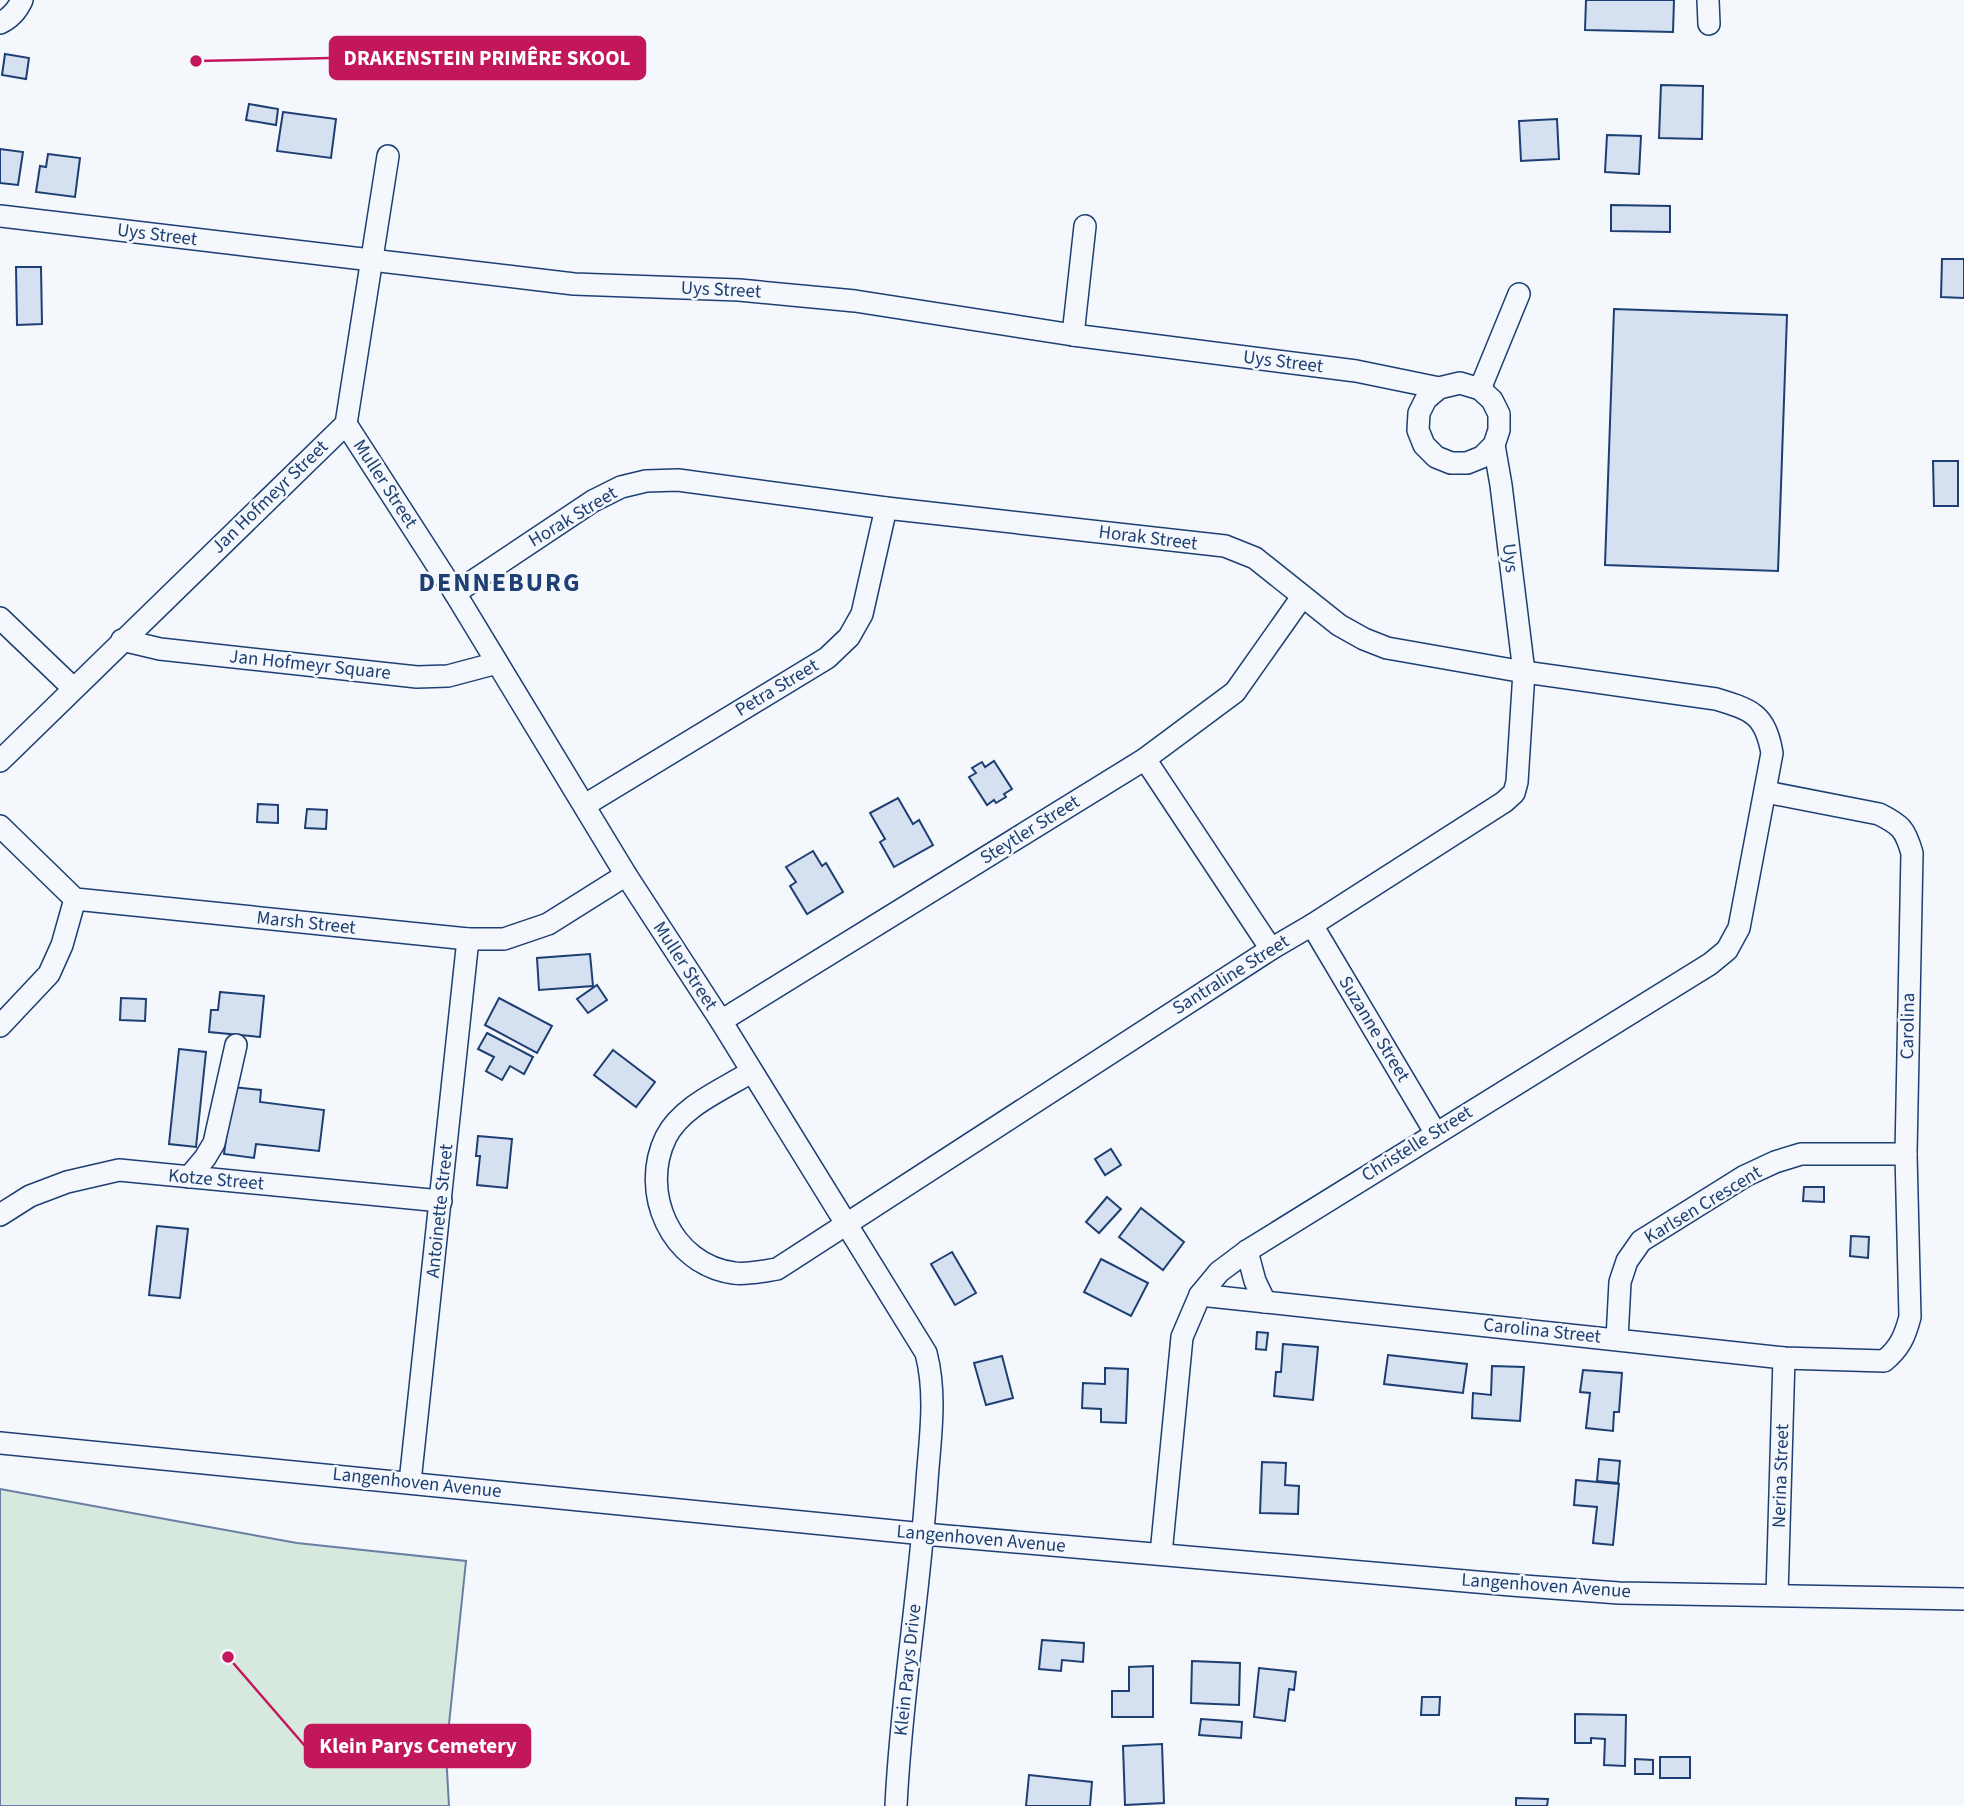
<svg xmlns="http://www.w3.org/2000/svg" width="1964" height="1806" font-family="'Source Sans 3',sans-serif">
<rect width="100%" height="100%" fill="#f4f7fb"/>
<!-- green -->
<path fill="#d7e8df" stroke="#687fa3" stroke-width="2" d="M0,1489L297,1543L466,1561L446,1753L449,1806H0Z"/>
<!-- building -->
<g fill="#d5e0f0" stroke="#1d3f73" stroke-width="2">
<path d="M1586,0H1674L1673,32L1585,30Z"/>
<path d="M5,54L29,58L26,79L2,75Z"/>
<path d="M1661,85L1703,86L1702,139L1659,138Z"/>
<path d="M249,104L278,109L276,125L246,120Z"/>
<path d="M283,112L336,119L331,158L277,151Z"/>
<path d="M1557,119L1559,159L1521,161L1519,121Z"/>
<path d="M1607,135L1641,136L1639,174L1605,172Z"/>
<path d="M0,149L23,152L18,185L0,183Z"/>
<path d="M48,154L80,158L75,197L36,192L40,166L46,167Z"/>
<path d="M1611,205L1670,206V232L1611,231Z"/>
<path d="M1942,259H1964V298L1941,297Z"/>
<path d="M16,267H41L42,324L17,325Z"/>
<path d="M1614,309L1787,315L1778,571L1605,565Z"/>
<path d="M1933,461H1958V506H1934Z"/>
<path d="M994,761L1012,789L1004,794L1006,797L996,803L994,800L987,805L969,777L976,773L972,768L982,762L985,767Z"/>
<path d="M898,798L913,824L919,820L933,845L894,867L880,842L885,839L870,813Z"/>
<path d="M258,804L278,805V823L257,822Z"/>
<path d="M307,809L327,810L326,829L305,828Z"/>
<path d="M813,851L822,866L826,863L843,892L807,914L790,886L796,882L786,867Z"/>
<path d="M590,954L593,986L539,990L537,958Z"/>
<path d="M597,985L607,1000L588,1013L577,999Z"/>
<path d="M220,992L264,996L260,1037L209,1032L211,1010H218Z"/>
<path d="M121,998L146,999L145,1021L120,1020Z"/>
<path d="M499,998L552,1026L537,1053L485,1025Z"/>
<path d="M487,1033L533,1057L524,1074L510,1066L502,1080L486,1071L494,1057L478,1049Z"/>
<path d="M179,1049L206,1052L196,1147L169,1144Z"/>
<path d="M613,1050L655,1082L636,1107L594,1075Z"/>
<path d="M233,1087L261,1090L260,1102L324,1110L319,1151L256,1144L254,1158L224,1154Z"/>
<path d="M478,1136L512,1139L507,1188L477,1185L480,1156H476Z"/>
<path d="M1111,1149L1121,1165L1105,1175L1095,1159Z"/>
<path d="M1804,1187H1824V1202L1803,1201Z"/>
<path d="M1107,1197L1121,1209L1099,1233L1086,1222Z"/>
<path d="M1141,1208L1184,1242L1163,1270L1119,1237Z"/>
<path d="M157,1226L188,1229L180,1298L149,1295Z"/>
<path d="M1851,1236L1869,1237L1868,1258L1850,1256Z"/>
<path d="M952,1252L976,1293L955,1305L931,1264Z"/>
<path d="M1101,1259L1148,1283L1131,1316L1084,1292Z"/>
<path d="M1257,1332L1268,1333L1266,1350L1256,1349Z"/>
<path d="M1283,1344L1318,1347L1313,1400L1274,1396L1276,1372H1281Z"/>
<path d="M1388,1355L1467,1364L1463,1393L1384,1384Z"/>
<path d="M1002,1356L1013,1398L986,1405L974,1363Z"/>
<path d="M1492,1366L1524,1367L1520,1421L1472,1418L1473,1393L1491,1395Z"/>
<path d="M1105,1368L1128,1369L1126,1423L1101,1422V1409L1082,1408L1083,1383L1105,1384Z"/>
<path d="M1583,1370L1622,1373L1619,1412H1614L1613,1431L1586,1428L1590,1393L1580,1392Z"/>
<path d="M1599,1459L1620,1461L1618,1483L1597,1481Z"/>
<path d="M1262,1462L1286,1463L1285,1485L1299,1486L1298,1514L1260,1513Z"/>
<path d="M1576,1480L1619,1484L1613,1545L1593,1543L1597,1507L1574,1505Z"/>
<path d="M1042,1640L1084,1643L1083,1662L1062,1660L1061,1671L1039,1669Z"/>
<path d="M1192,1661L1240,1663L1239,1705L1191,1703Z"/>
<path d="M1153,1666V1717H1112V1691H1129V1667Z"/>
<path d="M1259,1668L1296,1672L1294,1690L1289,1689L1285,1721L1254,1717Z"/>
<path d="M1422,1697H1440L1439,1715H1421Z"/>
<path d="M1575,1714L1626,1715L1625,1766L1604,1765L1605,1739L1591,1738V1743H1575Z"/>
<path d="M1201,1719L1242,1722L1241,1738L1199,1735Z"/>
<path d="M1162,1744L1164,1803L1125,1805L1123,1746Z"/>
<rect x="1660" y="1757" width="30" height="21"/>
<path d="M1635,1759L1653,1760V1774H1635Z"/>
<path d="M1029,1775L1092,1782L1090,1806H1026Z"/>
<path d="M1516,1798L1548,1799L1547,1806H1516Z"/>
</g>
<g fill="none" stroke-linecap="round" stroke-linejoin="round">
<!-- minor casing -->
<g stroke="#1d3f73" stroke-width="24">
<g id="minor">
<path d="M1708,0L1709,24"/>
<path d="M0,23C11,18 17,11 22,0"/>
<path d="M0,216L574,284L739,290L855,301L1073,335L1356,371L1439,388L1460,383L1480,389L1492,400L1499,414V430L1494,445L1482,457L1467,463H1451L1436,457L1424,445L1418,430L1419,413L1426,399L1439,388"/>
<path d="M1073,335L1085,226"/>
<path d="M1480,389L1519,294"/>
<path d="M346,424L455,593L626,875L721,1021L926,1353C937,1395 930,1438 927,1481C920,1590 901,1697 896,1806"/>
<path d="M455,593L593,501L621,487L646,481L678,480L886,508L1225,546L1255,558L1339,625L1364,639L1387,648L1524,672L1716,699C1752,710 1765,714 1772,753L1739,928L1727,950L1710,964L1247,1251L1219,1272L1200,1295L1182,1337L1161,1554"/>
<path d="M0,618L73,688"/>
<path d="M122,640L160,649L417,677L448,676L497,663"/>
<path d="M1145,759L1271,949"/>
<path d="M0,761L346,424L388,156"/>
<path d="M585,805L827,658L849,637L862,614L886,508"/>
<path d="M0,826L75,899L468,939H504L548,924L626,875"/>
<path d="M1312,925L1435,1132"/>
<path d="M721,1021L1145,759L1235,692L1302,597"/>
<path d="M0,1026L49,974L62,945L75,899"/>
<path d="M751,1072C722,1090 682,1106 666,1137C639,1192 671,1265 734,1273C747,1275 764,1271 777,1269L1271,949L1312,925L1504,802L1514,793L1517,782L1524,672L1501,485L1494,445"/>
<path d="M189,1177L205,1158L214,1143L236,1045"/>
<path d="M0,1215L30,1196L67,1182L119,1170L441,1201"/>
<path d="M1247,1251L1255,1281L1265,1302"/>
<path d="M1200,1295L1784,1358L1884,1361C1900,1348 1905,1336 1910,1317L1906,1154L1912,853C1905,829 1901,825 1879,814L1766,792"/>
<path d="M1617,1339L1620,1282L1627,1261L1641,1241L1745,1176L1775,1162L1801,1154H1906"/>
<path d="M0,1443L924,1534L1511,1585L1619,1593L1964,1599"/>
<path d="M410,1482L468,939"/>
<path d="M1777,1595L1784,1358"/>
</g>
</g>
<!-- minor -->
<use href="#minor" stroke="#f4f7fb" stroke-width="21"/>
</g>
<g text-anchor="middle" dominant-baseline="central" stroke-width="5" stroke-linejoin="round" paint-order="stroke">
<!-- street labels -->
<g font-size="19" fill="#1d3f73" stroke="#f4f7fb">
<text transform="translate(157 235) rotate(7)">Uys Street</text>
<text transform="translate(721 290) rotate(3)">Uys Street</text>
<text transform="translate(1283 362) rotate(7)">Uys Street</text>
<text transform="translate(385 484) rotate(57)">Muller Street</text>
<text transform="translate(270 497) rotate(-44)">Jan Hofmeyr Street</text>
<text transform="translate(573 517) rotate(-31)">Horak Street</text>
<text transform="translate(1148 538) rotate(7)">Horak Street</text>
<text transform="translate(1510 558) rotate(83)">Uys</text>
<text transform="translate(310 665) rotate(6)">Jan Hofmeyr Square</text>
<text transform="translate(777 688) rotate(-31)">Petra Street</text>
<text transform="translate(1030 830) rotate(-32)">Steytler Street</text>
<text transform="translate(306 923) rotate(6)">Marsh Street</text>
<text transform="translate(685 966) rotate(57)">Muller Street</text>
<text transform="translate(1231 975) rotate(-32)">Santraline Street</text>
<text transform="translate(1908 1026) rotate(-89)">Carolina</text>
<text transform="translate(1374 1029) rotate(59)">Suzanne Street</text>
<text transform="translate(1417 1144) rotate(-32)">Christelle Street</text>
<text transform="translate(216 1180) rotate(5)">Kotze Street</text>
<text transform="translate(1703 1205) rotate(-31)">Karlsen Crescent</text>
<text transform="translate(440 1211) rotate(-84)">Antoinette Street</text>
<text transform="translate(1542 1331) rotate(6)">Carolina Street</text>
<text transform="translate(1781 1476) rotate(-88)">Nerina Street</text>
<text transform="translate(417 1483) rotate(6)">Langenhoven Avenue</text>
<text transform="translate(981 1539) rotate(5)">Langenhoven Avenue</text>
<text transform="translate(1546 1586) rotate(4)">Langenhoven Avenue</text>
<text transform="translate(908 1670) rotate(-84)">Klein Parys Drive</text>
</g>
<!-- district labels -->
<g font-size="26" font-weight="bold" letter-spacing="2" fill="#1d3f73" stroke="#f4f7fb">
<text x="500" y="582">DENNEBURG</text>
</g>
</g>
<!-- callouts -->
<path fill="none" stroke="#c2185b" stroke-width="2.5" d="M196 61L330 58M228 1657L305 1746"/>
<g fill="#c2185b" stroke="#f4f7fb" stroke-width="2.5">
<circle cx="196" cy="61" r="7"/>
<circle cx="228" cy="1657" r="7"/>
</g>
<g fill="#c2185b" stroke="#c2185b" stroke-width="2.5">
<rect x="330" y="37" width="315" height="42" rx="7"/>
<rect x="305" y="1725" width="225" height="42" rx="7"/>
</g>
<g font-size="21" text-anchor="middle" font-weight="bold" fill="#fff">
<text x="487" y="65">DRAKENSTEIN PRIMÊRE SKOOL</text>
<text x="418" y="1753">Klein Parys Cemetery</text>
</g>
</svg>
